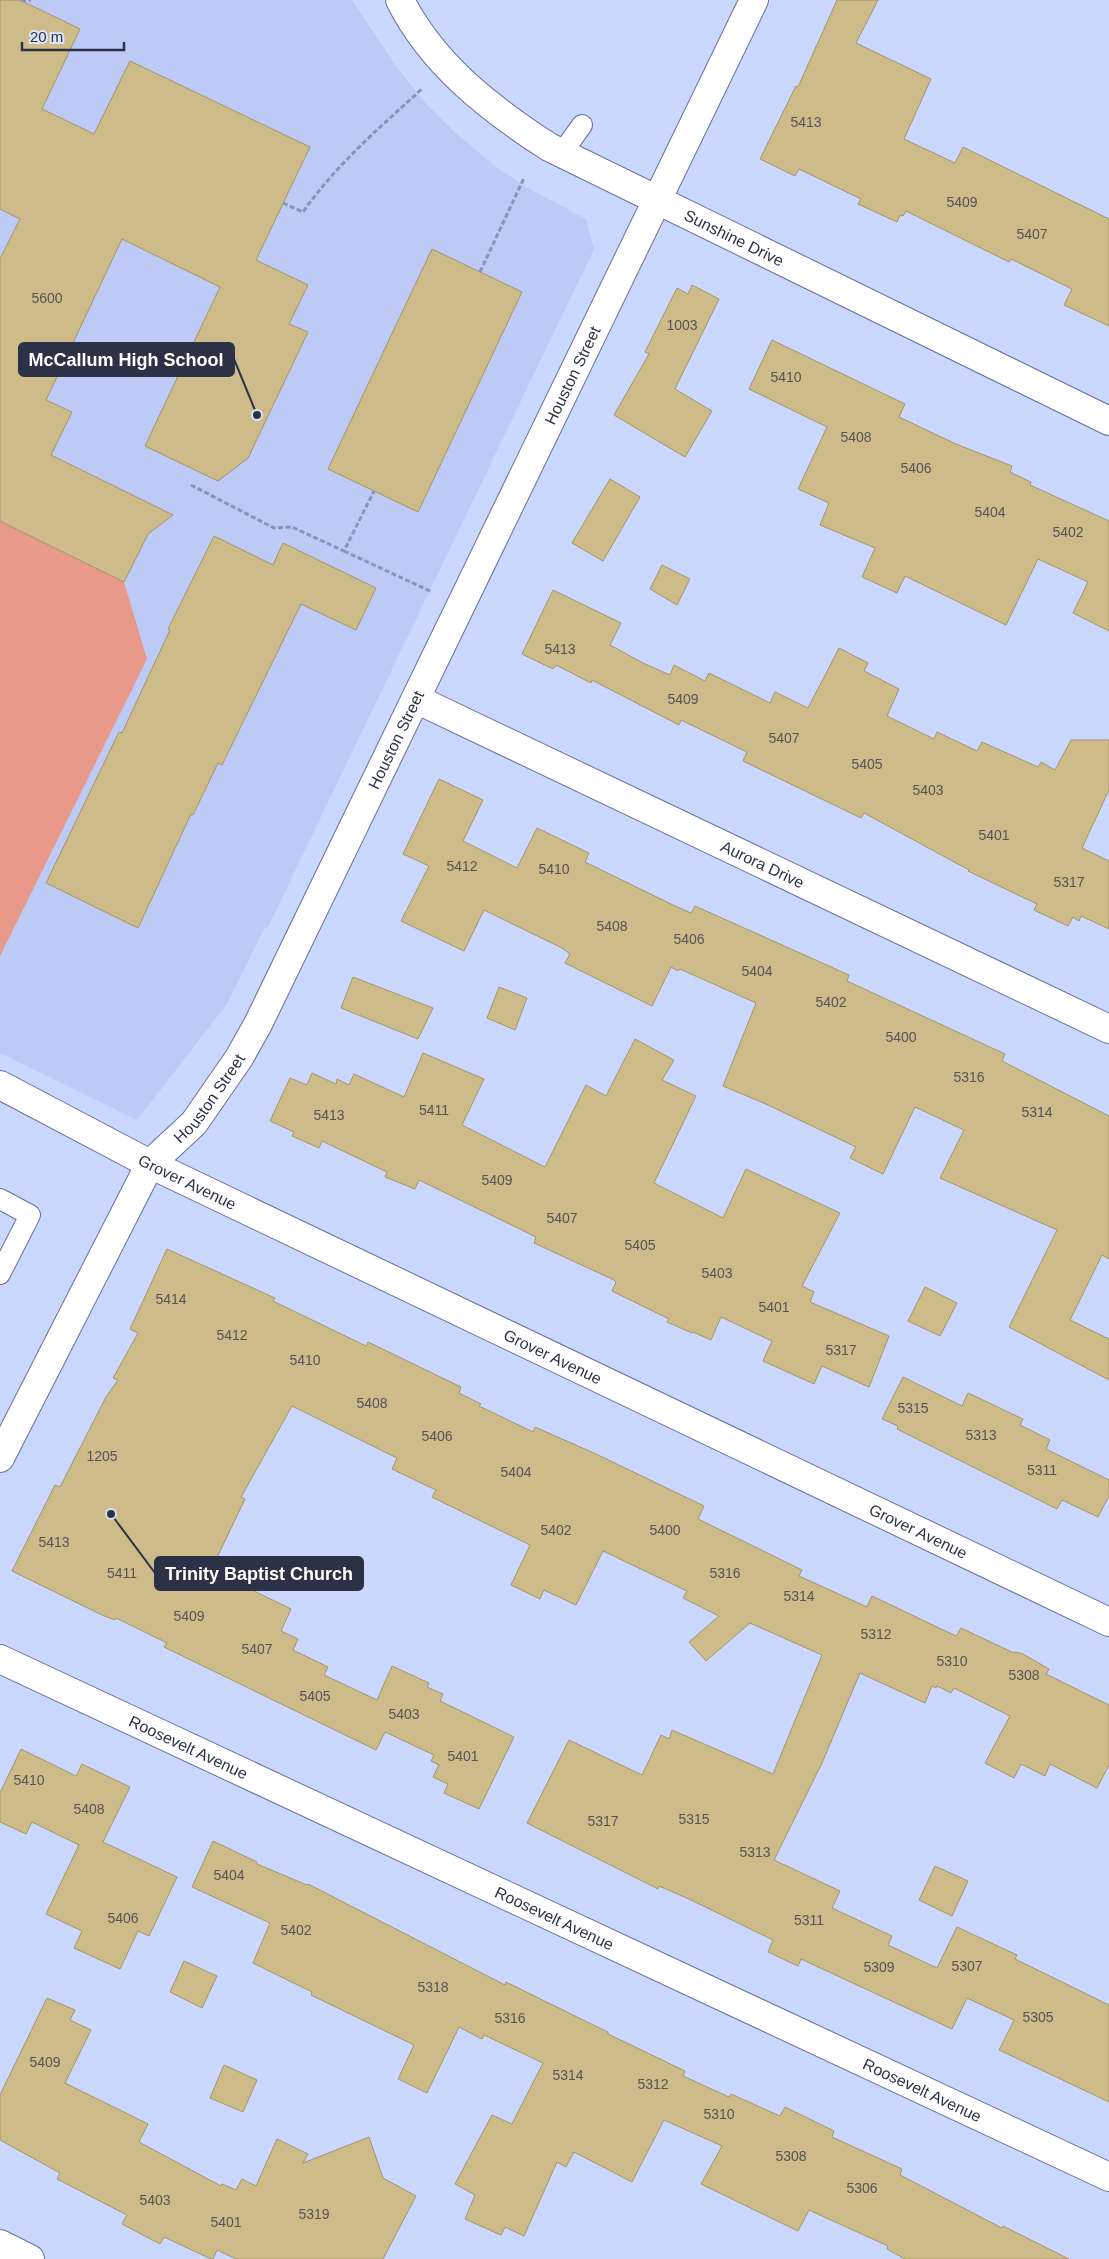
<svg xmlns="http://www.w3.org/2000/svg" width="1109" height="2259" font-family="Arial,sans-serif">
<rect width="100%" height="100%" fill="#cad7fe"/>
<!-- built -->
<path fill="#bccaf5" d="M0,0H352L395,65L427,105L458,135L495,166L526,187L586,219L594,249L268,927L264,929L227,1004L137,1120L0,1053Z"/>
<!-- green -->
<path fill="#e9998a" d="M0,521L124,582L147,659L0,956Z"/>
<!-- building -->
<g fill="#cdbc8a" stroke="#a69464">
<path d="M0,0H20L80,29L42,109L94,134L130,61L310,147L256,260L308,285L289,324L308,332L248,458L218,481L145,446L220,287L122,239L46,400L72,412L51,455L173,515L148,534L124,582L0,521V259L20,219L0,209Z"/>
<path d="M837,0H878L856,43L931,79L904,139L955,163L963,147L1109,219V326L1064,305L1072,289L1011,259L1009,262L906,211L903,216L900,215L897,222L858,204L861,199L799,169L795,176L760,159L796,86L798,87Z"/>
<path d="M432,249L522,292L418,512L328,469Z"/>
<path d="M692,285L719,299L675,389L712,411L685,457L614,415L649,354L645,352L677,288L688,294Z"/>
<path d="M772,340L905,404L899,417L956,444L1012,466L1010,472L1031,482L1030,485L1109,521V631L1073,613L1088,582L1038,559L1006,625L905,576L897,593L862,577L875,548L820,525L829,503L798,489L827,427L749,389Z"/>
<path d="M610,479L640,497L603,561L572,543Z"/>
<path d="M214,536L273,565L283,543L376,588L356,630L301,604L222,765L218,763L193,815L191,814L138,928L46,883L119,732L122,733L170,630L168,629Z"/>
<path d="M662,565L690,579L677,605L650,589Z"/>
<path d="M553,590L621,623L610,645L643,663L670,675L674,665L705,681L709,673L770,703L775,692L808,708L839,648L868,663L864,671L899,689L887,716L934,739L937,732L977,751L982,742L1038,767L1041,762L1055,770L1071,740H1109V790L1082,848L1109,861V929L1081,916L1079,921L1073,917L1068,926L1034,910L1037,904L968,871L969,870L864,813L861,818L743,761L747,752L681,720L679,725L592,680L591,683L556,665L553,669L522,654Z"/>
<path d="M439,779L483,800L463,841L517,868L537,828L589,853L585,862L673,905L691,913L695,906L849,975L847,981L1005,1054L1002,1061L1109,1116V1259L1102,1255L1070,1320L1109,1339V1380L1009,1327L1057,1230L940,1178L964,1130L915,1107L883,1174L850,1158L856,1147L766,1104L723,1086L756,1003L680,969L678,971L671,967L652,1006L565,963L570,954L562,948L484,910L464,951L401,921L429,866L403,854Z"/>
<path d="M353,977L433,1008L418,1039L341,1008Z"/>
<path d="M499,987L527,998L515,1030L487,1018Z"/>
<path d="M635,1039L674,1060L662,1080L696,1096L654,1183L723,1218L746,1169L840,1213L802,1286L814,1292L810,1302L889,1336L869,1387L822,1366L814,1384L763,1361L772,1341L721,1317L711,1340L693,1332L692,1333L667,1322L669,1319L612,1291L616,1282L614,1280L534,1243L536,1237L419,1180L415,1189L385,1177L387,1172L322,1141L319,1148L292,1136L294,1132L270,1121L290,1078L307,1085L312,1073L336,1084L337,1079L349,1085L354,1074L404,1097L423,1053L484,1079L462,1125L545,1167L586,1085L606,1096Z"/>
<path d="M167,1249L275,1298L273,1301L366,1346L368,1342L461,1387L459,1393L481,1404L479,1406L533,1432L535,1427L596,1454L704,1506L698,1519L802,1570L799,1576L867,1607L872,1596L956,1636L961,1628L1014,1653L1015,1652L1023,1654L1049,1669L1046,1674L1109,1705V1765L1097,1788L1050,1764L1045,1776L1021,1764L1014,1778L985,1763L1010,1716L954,1688L951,1693L937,1686L936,1688L932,1686L925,1703L860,1673L822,1763L774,1860L840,1891L832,1908L892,1936L888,1945L937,1968L957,1927L1017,1955L1015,1959L1109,2005V2102L999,2050L1014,2020L967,1998L952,2029L801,1959L798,1966L768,1952L773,1940L689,1899L659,1886L658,1889L527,1823L569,1740L642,1775L661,1735L669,1739L672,1730L773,1774L822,1655L750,1623L706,1661L689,1642L719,1616L683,1598L687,1591L603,1551L576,1605L544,1590L540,1599L511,1585L530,1545L432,1497L436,1490L392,1469L397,1458L292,1406L241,1497L245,1499L211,1570L291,1609L281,1631L298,1639L293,1650L328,1667L324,1675L377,1700L392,1666L429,1683L427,1687L443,1694L440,1701L514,1737L479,1809L444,1793L448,1784L433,1777L439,1765L431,1761L434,1755L385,1732L376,1750L164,1647L167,1643L116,1618L115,1620L102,1615L12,1571L55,1485L60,1487L106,1397L118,1380L113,1378L138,1333L130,1329Z"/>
<path d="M925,1287L957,1303L940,1336L908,1321Z"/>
<path d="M903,1377L962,1406L968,1393L1023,1419L1020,1425L1050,1440L1046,1449L1109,1480V1496L1098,1517L1062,1500L1057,1509L897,1429L898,1426L882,1419Z"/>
<path d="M21,1749L76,1776L82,1764L130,1787L103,1842L177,1877L149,1936L138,1931L120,1969L74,1948L82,1931L46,1914L79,1845L32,1822L26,1834L0,1822V1793Z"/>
<path d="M213,1841L257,1862V1864L307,1885L308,1884L505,1985L506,1982L581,2019L608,2032V2034L685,2071L683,2076L729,2097L731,2094L780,2116L785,2107L834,2131L832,2137L902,2169L900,2175L1002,2228L1003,2226L1069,2259H905L887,2249L888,2246L809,2210L798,2231L701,2184L722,2146L664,2120L632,2182L574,2152L566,2167L557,2162L524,2236L505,2227L501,2235L465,2219L475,2195L455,2184L492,2115L512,2124L543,2063L484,2035L482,2039L459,2027L427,2093L398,2079L414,2045L311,1995L312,1992L253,1963L270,1923L192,1887Z"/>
<path d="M935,1866L968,1881L952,1916L919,1900Z"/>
<path d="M184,1961L217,1976L202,2008L170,1992Z"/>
<path d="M47,1998L75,2010L70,2020L91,2030L65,2083L148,2124L139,2142L221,2186L222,2184L236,2190L242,2179L256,2186L277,2139L308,2154L303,2163L369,2137L383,2178L416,2196L383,2259H236L217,2250L213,2259H211L164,2237L160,2244L122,2224L127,2215L57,2179L60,2173L0,2140V2095Z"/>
<path d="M224,2065L257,2080L243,2112L210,2098Z"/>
</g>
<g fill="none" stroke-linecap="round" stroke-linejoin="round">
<!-- service casing -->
<g stroke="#64719c" stroke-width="22">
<g id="service">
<path d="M562,153L582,125"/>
<path d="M0,1199L30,1215L0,1274"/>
</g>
</g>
<!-- minor casing -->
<g stroke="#64719c" stroke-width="30">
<g id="minor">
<path id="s1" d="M400,0C432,64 490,109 549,147L1109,421"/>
<path id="s2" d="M416,699L1109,1029"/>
<path id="s3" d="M0,1085L150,1164L1109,1622"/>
<path id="s4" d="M0,1458L150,1164L194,1123L239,1058L258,1024L754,0"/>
<path id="s5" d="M0,1659L1109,2177"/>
</g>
</g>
<!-- tertiary casing -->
<g stroke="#64719c" stroke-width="30">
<path id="tertiary" d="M0,2244L30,2259"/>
</g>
<!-- path -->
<g stroke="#8a94b3" stroke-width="3" stroke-dasharray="5 2.5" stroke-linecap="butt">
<path d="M21,1L31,0"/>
<path d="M283,203L303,212C336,165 380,127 422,89"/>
<path d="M480,272L524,178"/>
<path d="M191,485L274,528L292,527L344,551L374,491"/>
<path d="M344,551L432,592"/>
</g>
<!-- service -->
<use href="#service" stroke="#fff" stroke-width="20"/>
<!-- minor -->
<use href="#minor" stroke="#fff" stroke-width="28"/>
<!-- tertiary -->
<use href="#tertiary" stroke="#fff" stroke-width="28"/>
</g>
<g text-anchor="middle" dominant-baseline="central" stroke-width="4.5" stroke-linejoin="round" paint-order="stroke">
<!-- number labels -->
<g font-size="14" fill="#545456">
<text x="806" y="122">5413</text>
<text x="962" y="202">5409</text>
<text x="1032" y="234">5407</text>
<text x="47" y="298">5600</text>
<text x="682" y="325">1003</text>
<text x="786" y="377">5410</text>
<text x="856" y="437">5408</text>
<text x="916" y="468">5406</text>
<text x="990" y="512">5404</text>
<text x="1068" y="532">5402</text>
<text x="560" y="649">5413</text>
<text x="683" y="699">5409</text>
<text x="784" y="738">5407</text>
<text x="867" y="764">5405</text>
<text x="928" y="790">5403</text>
<text x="994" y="835">5401</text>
<text x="462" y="866">5412</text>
<text x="554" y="869">5410</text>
<text x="1069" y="882">5317</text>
<text x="612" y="926">5408</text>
<text x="689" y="939">5406</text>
<text x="757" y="971">5404</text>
<text x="831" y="1002">5402</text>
<text x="901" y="1037">5400</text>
<text x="969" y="1077">5316</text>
<text x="434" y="1110">5411</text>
<text x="1037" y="1112">5314</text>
<text x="329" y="1115">5413</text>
<text x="497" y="1180">5409</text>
<text x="562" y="1218">5407</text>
<text x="640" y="1245">5405</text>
<text x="717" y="1273">5403</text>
<text x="171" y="1299">5414</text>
<text x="774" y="1307">5401</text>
<text x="232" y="1335">5412</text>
<text x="841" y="1350">5317</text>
<text x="305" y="1360">5410</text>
<text x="372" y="1403">5408</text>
<text x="913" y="1408">5315</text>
<text x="981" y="1435">5313</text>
<text x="437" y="1436">5406</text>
<text x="102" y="1456">1205</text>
<text x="1042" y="1470">5311</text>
<text x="516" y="1472">5404</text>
<text x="556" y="1530">5402</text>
<text x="665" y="1530">5400</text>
<text x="54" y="1542">5413</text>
<text x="122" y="1573">5411</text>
<text x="725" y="1573">5316</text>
<text x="799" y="1596">5314</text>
<text x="189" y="1616">5409</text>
<text x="876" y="1634">5312</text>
<text x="257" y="1649">5407</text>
<text x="952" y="1661">5310</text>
<text x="1024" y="1675">5308</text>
<text x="315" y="1696">5405</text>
<text x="404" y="1714">5403</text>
<text x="463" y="1756">5401</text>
<text x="29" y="1780">5410</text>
<text x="89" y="1809">5408</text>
<text x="694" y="1819">5315</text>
<text x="603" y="1821">5317</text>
<text x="755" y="1852">5313</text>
<text x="229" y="1875">5404</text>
<text x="123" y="1918">5406</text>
<text x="809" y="1920">5311</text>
<text x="296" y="1930">5402</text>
<text x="967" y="1966">5307</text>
<text x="879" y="1967">5309</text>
<text x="433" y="1987">5318</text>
<text x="1038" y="2017">5305</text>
<text x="510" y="2018">5316</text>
<text x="45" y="2062">5409</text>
<text x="568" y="2075">5314</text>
<text x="653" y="2084">5312</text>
<text x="719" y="2114">5310</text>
<text x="791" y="2156">5308</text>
<text x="862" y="2188">5306</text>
<text x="155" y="2200">5403</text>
<text x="314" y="2214">5319</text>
<text x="226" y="2222">5401</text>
</g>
<!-- street labels -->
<g font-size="16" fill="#2c3245" stroke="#dee5f8">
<text stroke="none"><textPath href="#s1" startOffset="418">Sunshine Drive</textPath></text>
<text stroke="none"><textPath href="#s4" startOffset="1229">Houston Street</textPath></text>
<text stroke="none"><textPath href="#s4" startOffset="824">Houston Street</textPath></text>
<text stroke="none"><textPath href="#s2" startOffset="384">Aurora Drive</textPath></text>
<text stroke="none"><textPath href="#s4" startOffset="419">Houston Street</textPath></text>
<text stroke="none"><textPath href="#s3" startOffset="211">Grover Avenue</textPath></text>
<text stroke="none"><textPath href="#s3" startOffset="616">Grover Avenue</textPath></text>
<text stroke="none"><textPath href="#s3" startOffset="1021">Grover Avenue</textPath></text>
<text stroke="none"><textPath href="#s5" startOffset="208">Roosevelt Avenue</textPath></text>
<text stroke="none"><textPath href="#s5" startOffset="612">Roosevelt Avenue</textPath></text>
<text stroke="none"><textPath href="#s5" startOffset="1018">Roosevelt Avenue</textPath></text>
</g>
</g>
<!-- callouts -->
<path fill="none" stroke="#2c3245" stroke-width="2" d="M257 415L234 359M111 1514L155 1573"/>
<g fill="#2c3245" stroke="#dee5f8" stroke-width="2">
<circle cx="257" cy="415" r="5"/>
<circle cx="111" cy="1514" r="5"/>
</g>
<g fill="#2c3245" stroke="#2c3245" stroke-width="2">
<rect x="19" y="343" width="215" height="33" rx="5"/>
<rect x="155" y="1557" width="208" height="33" rx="5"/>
</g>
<g font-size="18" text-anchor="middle" font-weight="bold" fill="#fff">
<text x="126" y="366">McCallum High School</text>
<text x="259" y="1580">Trinity Baptist Church</text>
</g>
<!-- scale -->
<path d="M22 42v8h102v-8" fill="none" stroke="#2c3245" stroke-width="2.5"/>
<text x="30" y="42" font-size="15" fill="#2c3245" stroke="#dee5f8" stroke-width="4" paint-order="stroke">20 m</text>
</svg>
